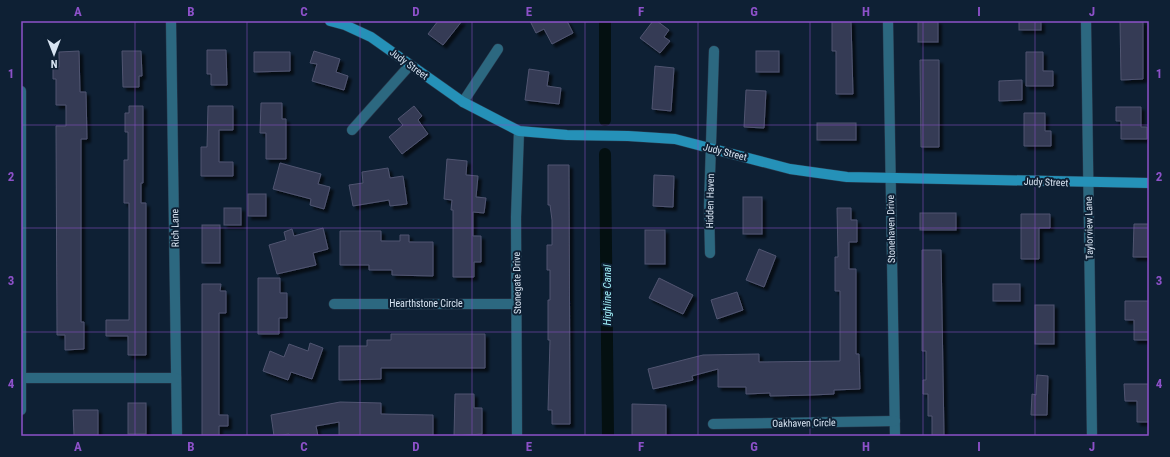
<svg xmlns="http://www.w3.org/2000/svg" width="1170" height="457" font-family="'Roboto Condensed',sans-serif">
<defs>
<filter id="shadow"><feDropShadow dx="3.5" dy="3.5" stdDeviation="1" flood-color="#0009"/></filter>
</defs>
<rect width="100%" height="100%" fill="#0e2034"/>
<g fill="none" stroke-linecap="round" stroke-linejoin="round">
<!-- canal -->
<g stroke="#041011" stroke-width="12">
<path d="M605,21V120"/>
<path d="M605,154L608,436"/>
</g>
</g>
<!-- building -->
<g fill="#363a54" stroke="#505571" filter="url(#shadow)">
<path d="M438,21H462L443,45L428,34Z"/>
<path d="M530,21H567L573,33L552,44L544,29L536,33Z"/>
<path d="M653,21H657L669,30L664,37L670,41L660,53L640,38Z"/>
<path d="M832,21H851L853,94H836V51H832Z"/>
<rect x="918" y="21" width="20" height="21"/>
<rect x="1019" y="21" width="22" height="9"/>
<path d="M1120,21H1143V79L1121,80Z"/>
<path d="M207,50H226L227,85H211V74H207Z"/>
<path d="M79,51L80,92H86L87,139H81V322H84V349L65,350V335H57L56,126H66V105H56V79H53V67H59V52Z"/>
<path d="M122,51H141L142,76H139V87H123Z"/>
<path d="M314,51L340,59L336,72L348,76L344,90L312,81L317,64L310,63Z"/>
<rect x="756" y="51" width="23" height="21"/>
<path d="M254,52H290V71L254,72Z"/>
<path d="M1026,52H1043V71H1053V86H1026Z"/>
<path d="M920,60H939V147H921Z"/>
<path d="M655,66L674,68L671,111L652,109Z"/>
<path d="M529,69L549,72L547,86L561,88L559,104L525,100Z"/>
<path d="M1022,80V100L999,101V81Z"/>
<path d="M746,90L766,91L764,128L744,127Z"/>
<path d="M261,103H282V119H286V159H266V133H260Z"/>
<path d="M129,106H143V183H141V203H146V355H128V336H106V320H129V203H124V160H128V132H125V113H129Z"/>
<path d="M208,106H233V130H219V162H233V176H201V147H207Z"/>
<path d="M414,106L422,116L418,120L428,134L402,154L389,137L403,125L398,119Z"/>
<path d="M1116,107H1141V127H1147V139H1121V121H1116Z"/>
<path d="M1024,113H1045V131H1051V146H1024Z"/>
<rect x="817" y="123" width="39" height="17"/>
<path d="M447,159L467,161L466,175L478,176L476,197L486,198L484,213L473,212V236H481V262H474V277H453V210H451L452,200L444,199Z"/>
<path d="M280,163L321,174L318,184L330,187L324,209L310,205L311,199L273,189Z"/>
<path d="M548,165H569L570,424H552V410H548L550,340H548V300H550V270H547V245H552V220L550,205H548Z"/>
<path d="M388,168L390,178L403,176L407,204L390,206L389,200L353,206L349,185L363,183L362,172Z"/>
<path d="M654,175L674,176L673,207L653,206Z"/>
<rect x="248" y="194" width="18" height="22"/>
<rect x="743" y="197" width="19" height="37"/>
<rect x="224" y="208" width="17" height="17"/>
<path d="M837,208H851V220H857V242H849V269H856V354H859L860,389L834,390V394L812,395L770,396V393L746,394V387H718V369L692,376L693,380L653,389L648,369L703,355L759,354V362L840,361V291H835V257H838Z"/>
<rect x="920" y="213" width="36" height="17"/>
<path d="M1021,214H1050V228H1039V259H1021Z"/>
<path d="M1134,224H1149V257H1133Z"/>
<rect x="202" y="225" width="18" height="38"/>
<path d="M323,228L328,249L313,253L316,265L277,274L269,245L286,240L284,232L292,229L294,236Z"/>
<rect x="645" y="230" width="20" height="34"/>
<path d="M340,231H381V241H400V235H409V242H433V276L392,275V270H369V265H340Z"/>
<path d="M759,249L776,256L764,287L746,280Z"/>
<path d="M922,250H941L944,436H932V416H928V394H923V380H926V351H922Z"/>
<path d="M258,278H280V293H287V318H279V334H258Z"/>
<path d="M659,278L693,295L683,314L649,298Z"/>
<path d="M202,284H221L220,291H226V313H219V415H228V426H219V436H202Z"/>
<rect x="993" y="284" width="27" height="17"/>
<path d="M737,292L743,310L717,319L711,300Z"/>
<path d="M1125,301H1149V340H1134V320H1125Z"/>
<rect x="1035" y="305" width="19" height="39"/>
<path d="M391,334H485V368H381V379L339,380V346H367V340H391Z"/>
<path d="M310,343L323,348L312,379L291,372L288,380L263,371L270,351L284,357L289,344L308,351Z"/>
<path d="M1037,375L1048,376L1047,415H1031L1032,394L1036,395Z"/>
<path d="M1124,384H1149V422H1137V401H1125Z"/>
<path d="M455,394H474V408H482V434L454,436Z"/>
<path d="M340,402L381,403V414L433,415V436H339V422L316,426L318,436H290L289,434L274,436L271,415Z"/>
<rect x="128" y="403" width="18" height="31"/>
<path d="M632,404L666,405V436H632Z"/>
<path d="M73,410H98V436H74Z"/>
</g>
<g fill="none" stroke-linecap="round" stroke-linejoin="round">
<!-- street casing -->
<g stroke="#2a3b4e" stroke-width="11">
<g id="street">
<path d="M171,21L177,436"/>
<path d="M888,21L895,436"/>
<path d="M1086,21L1092,436"/>
<path d="M21,91V410"/>
<path d="M463,102L498,49"/>
<path d="M352,130L410,65"/>
<path d="M710,253L709,206L714,51"/>
<path d="M334,304H517"/>
<path d="M22,378H176"/>
<path d="M713,424L895,421"/>
<path d="M517,436L516,217L519,131"/>
</g>
</g>
<!-- secondary casing -->
<g stroke="#2a3b4e" stroke-width="11">
<path id="secondary" d="M330,21L345,25L371,37L463,102L519,131L567,135L628,136L675,139L790,169L847,177L1149,183"/>
</g>
<!-- street -->
<use href="#street" stroke="#2c6880" stroke-width="10"/>
<!-- secondary -->
<use href="#secondary" stroke="#2591b8" stroke-width="10"/>
</g>
<!-- grid -->
<path fill="none" stroke="#8d51c9" stroke-width="1" stroke-opacity="0.55" d="M135,21V436M247,21V436M360,21V436M472,21V436M585,21V436M698,21V436M810,21V436M923,21V436M1035,21V436M21,125H1149M21,228H1149M21,332H1149"/>
<g text-anchor="middle" dominant-baseline="central" stroke-width="4" stroke-linejoin="round" paint-order="stroke">
<!-- street labels -->
<g font-size="10" fill="#d7e3f1" stroke="#0e2034">
<text transform="translate(409 64) rotate(36)">Judy Street</text>
<text transform="translate(725 152) rotate(14)">Judy Street</text>
<text transform="translate(1046 182) rotate(2)">Judy Street</text>
<text transform="translate(710 201) rotate(-89)">Hidden Haven</text>
<text transform="translate(175 228) rotate(-91)">Rich Lane</text>
<text transform="translate(1089 228) rotate(-91)">Taylorview Lane</text>
<text transform="translate(891 229) rotate(-91)">Stonehaven Drive</text>
<text transform="translate(517 283) rotate(-91)">Stonegate Drive</text>
<text x="426" y="303">Hearthstone Circle</text>
<text transform="translate(804 423) rotate(-1)">Oakhaven Circle</text>
</g>
<!-- water labels -->
<g font-size="11" font-style="italic" fill="#a1f1f8" stroke="#0e2034">
<text transform="translate(607 295) rotate(-90)">Highline Canal</text>
</g>
</g>
<!-- border -->
<rect width="1170" height="457" fill="none" stroke="#0e2034" stroke-width="44"/>
<!-- north arrow -->
<g transform="translate(54 54) rotate(180)" stroke="#0e2034" stroke-width="3" paint-order="stroke">
<path d="M0-3L7 15L0 10L-7 15Z" fill="#d7e3f1"/>
<text y="-6" font-size="11" font-weight="bold" text-anchor="middle" fill="#d7e3f1">N</text>
</g>
<rect x="22" y="22" width="1126" height="413" fill="none" stroke="#8d51c9" stroke-width="1.5"/>
<g font-size="13" text-anchor="middle" font-weight="bold" fill="#8d51c9">
<text x="78" y="16">A</text>
<text x="191" y="16">B</text>
<text x="304" y="16">C</text>
<text x="416" y="16">D</text>
<text x="529" y="16">E</text>
<text x="641" y="16">F</text>
<text x="754" y="16">G</text>
<text x="866" y="16">H</text>
<text x="979" y="16">I</text>
<text x="1092" y="16">J</text>
<text x="11" y="78">1</text>
<text x="1159" y="78">1</text>
<text x="11" y="181">2</text>
<text x="1159" y="181">2</text>
<text x="11" y="285">3</text>
<text x="1159" y="285">3</text>
<text x="11" y="388">4</text>
<text x="1159" y="388">4</text>
<text x="78" y="451">A</text>
<text x="191" y="451">B</text>
<text x="304" y="451">C</text>
<text x="416" y="451">D</text>
<text x="529" y="451">E</text>
<text x="641" y="451">F</text>
<text x="754" y="451">G</text>
<text x="866" y="451">H</text>
<text x="979" y="451">I</text>
<text x="1092" y="451">J</text>
</g>
</svg>
